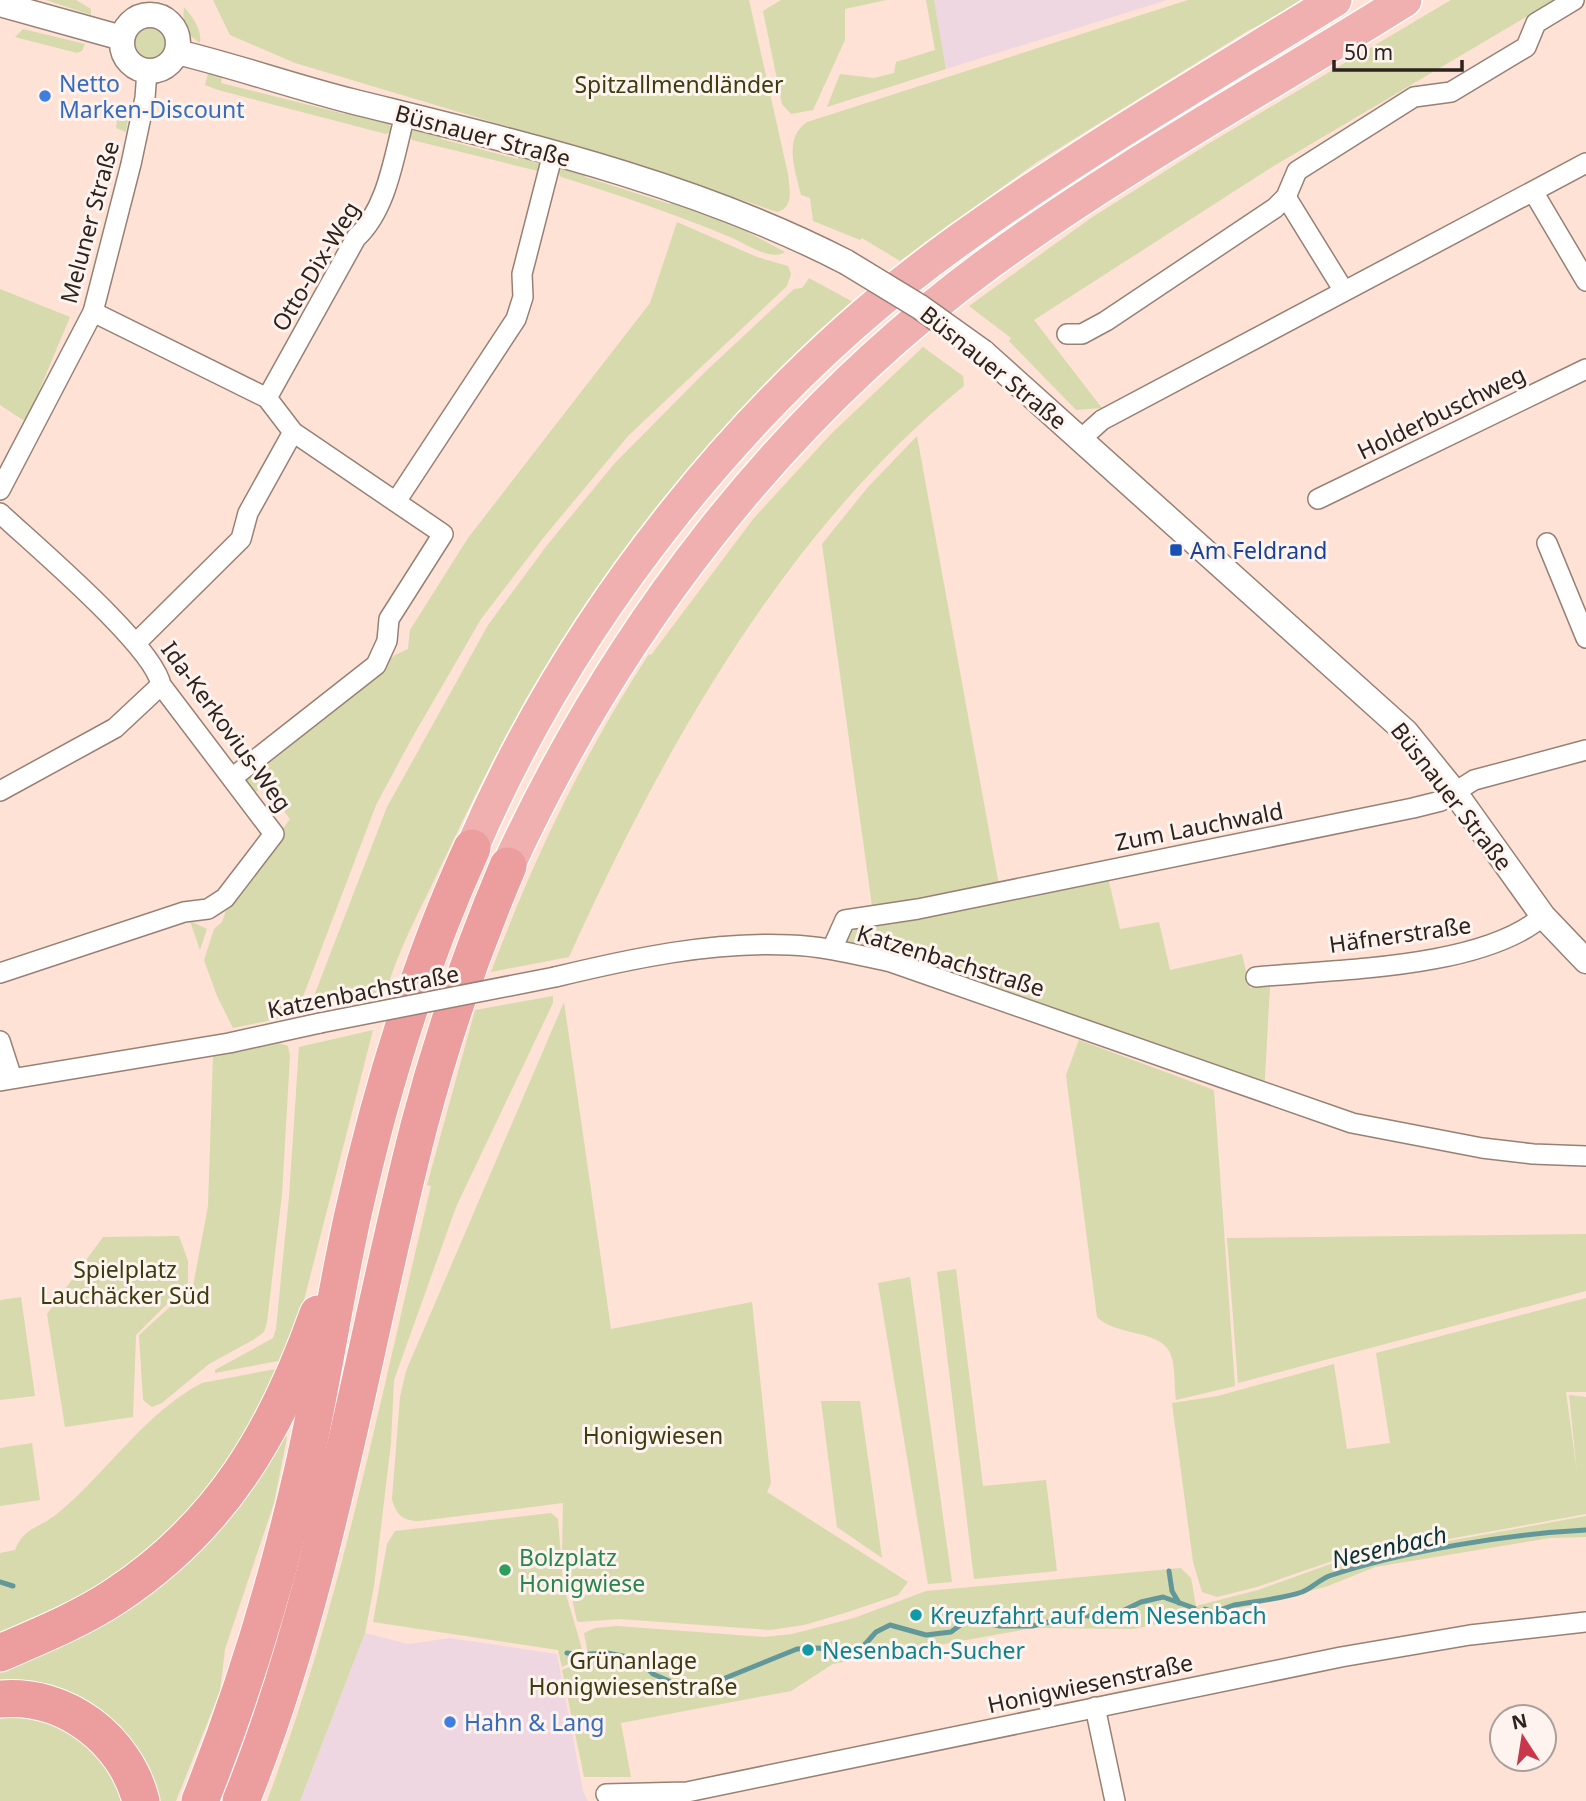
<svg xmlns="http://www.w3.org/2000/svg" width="1586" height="1801" font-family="'Noto Sans',sans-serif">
<rect width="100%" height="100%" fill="#fde2d5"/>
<!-- commercial -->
<g fill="#efd7e2">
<path d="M934,0H1167L946,69Z"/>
<path d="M365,1633L408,1644L450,1638L557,1654L583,1791L588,1801H300Z"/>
</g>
<!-- green -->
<g fill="#d6daad">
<path d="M46,0H76L91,9V15Z"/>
<path d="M213,0H749L788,174C789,188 795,207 777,212L653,170L295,63L230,35Z"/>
<path d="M781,0H886L845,9V40L813,110L791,114L782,104L763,11Z"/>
<path d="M926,0H934L946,69L827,107L840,74L874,78L894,73L896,62L935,50Z"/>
<path d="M1188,0H1306L1261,27L1260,25L1249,30L1037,162L900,261L862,238L860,240L813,221L810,198L801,195C796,172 782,139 807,122Z"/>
<path d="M1451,0H1555L1272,167L1034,320L1102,408L1076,410L1009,341L1011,338L969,306L1091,218L1208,144Z"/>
<path d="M184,7C193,17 202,30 200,43C185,33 182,25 184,7Z"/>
<circle cx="150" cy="43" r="17"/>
<path d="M23,29L85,44L82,51L77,53L15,37Z"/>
<path d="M208,73L222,77L221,83L345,114L347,108L388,121L392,132L386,134L218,90L205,85Z"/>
<path d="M130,104L126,132L116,128L119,108Z"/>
<path d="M420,128L442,134L441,139L518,159L520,153L540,161L542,172L412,140L409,133Z"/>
<path d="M563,167L586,172L585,177L670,204L672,199L736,226L785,252C771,262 745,243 730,237C675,214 619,195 561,177L557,172Z"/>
<path d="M677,222L757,257L788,266L791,274L787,286L628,436L544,537L481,619L412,738L376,805L296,1015L233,1028L217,996L204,960L214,929L222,922L229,902L290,819L265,786L251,795L242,778L395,655L408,649L410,630L468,538L650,303Z"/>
<path d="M809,278L855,303L590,599C530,684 484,775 439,870C420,910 398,950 386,992L313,1007L312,1001L387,807L488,625L548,544L615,463L706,371L794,289L802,288Z"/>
<path d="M0,289L70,317L26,422L0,405Z"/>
<path d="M923,347L963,376L964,386C785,530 662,751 569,957L491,972C533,860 583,755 649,654L651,655L754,518L832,433Z"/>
<path d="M917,436L1000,891L1106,869L1120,929L1159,922L1170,970L1242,954L1250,988L1270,986L1264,1095L832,949L872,906L822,544L868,487Z"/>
<path d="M190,921L207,929L200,950Z"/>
<path d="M553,996V1003L456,1207L394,1380L391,1443L374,1586L365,1633L300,1801H267C342,1602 381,1393 431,1186L427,1185L475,1010Z"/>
<path d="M564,1002L611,1329L752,1302L771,1483L767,1492L908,1582L898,1595L848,1612L804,1625L770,1630L619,1619L580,1622L577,1621L562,1553L563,1503L419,1521C403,1521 396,1515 392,1499L400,1397L406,1371Z"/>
<path d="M373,1030L289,1359L215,1373V1370L273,1338L276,1329L289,1197L299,1047Z"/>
<path d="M1079,1040L1214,1090L1235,1386L1176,1400C1174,1386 1176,1363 1169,1351C1158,1330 1116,1336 1097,1317L1066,1075Z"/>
<path d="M279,1043L288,1046L290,1056L282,1194L267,1322L264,1332L253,1340L209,1364L162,1403L152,1407L143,1400L139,1335L193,1286L208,1206L213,1056Z"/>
<path d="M1586,1234V1291L1238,1383L1227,1238Z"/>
<path d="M179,1236L188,1261V1283L136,1335L133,1417L65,1427L47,1314L103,1237Z"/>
<path d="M956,1269L983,1486L1046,1480L1057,1571L974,1579L937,1272Z"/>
<path d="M910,1277L952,1582L928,1584L878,1283Z"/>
<path d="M21,1297L35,1396L0,1400V1300Z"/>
<path d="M1586,1298V1392H1566L1577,1472L1569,1395L1586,1397V1514L1338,1559L1257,1587L1217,1597L1202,1592L1193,1562L1172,1403L1218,1396L1334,1364L1347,1449L1390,1443L1376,1353Z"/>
<path d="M286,1367L253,1435L147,1559L0,1640V1553L15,1550C25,1526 39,1529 58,1513C109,1471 143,1414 202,1383Z"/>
<path d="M821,1401H860L882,1558L837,1527Z"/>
<path d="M284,1434L287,1437L274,1503L225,1649L220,1691L176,1801H153L148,1785L0,1688V1666L51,1643Z"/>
<path d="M32,1443L40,1500L0,1506V1448Z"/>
<path d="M551,1513L558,1519L563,1584L584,1656L562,1667L558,1650L373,1622L387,1544L395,1531Z"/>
<path d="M1586,1516V1537L1550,1538L1375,1567L1328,1586L1275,1601L1133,1629L1033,1628L833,1664L791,1691L621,1723L631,1777H584L562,1670L589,1659L584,1633L595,1628L617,1626L764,1637L792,1634L854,1618L926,1591L1181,1568L1191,1578L1196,1606L1258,1590L1339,1561Z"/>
<path d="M0,1710L81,1731L131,1801H0Z"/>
</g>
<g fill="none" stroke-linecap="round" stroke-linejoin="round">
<!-- stream -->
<g stroke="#62989a" stroke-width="5">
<path d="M1169,1571L1172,1591L1179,1603"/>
<path d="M0,1582L13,1586"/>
<path d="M1205,1609L1214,1612L1234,1605C1256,1601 1282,1599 1302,1592C1312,1588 1319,1580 1329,1576C1404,1551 1508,1534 1586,1530"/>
<path d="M567,1653L580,1655"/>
<path d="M589,1654L607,1653L638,1659L653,1674L676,1684L713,1683L797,1649L819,1648L841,1654L859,1651L876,1632L890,1625L926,1635L951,1632L963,1623L977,1621L1000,1626H1032L1079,1615L1108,1618L1141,1602L1163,1597L1194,1608"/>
</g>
<!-- minor casing -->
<g stroke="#988075" stroke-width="22">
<g id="minor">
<path d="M1534,193L1586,281"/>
<path d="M1286,197L1344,291"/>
<path d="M93,312L267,398L293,432L443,534L389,619L387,641L376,665L232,778"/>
<path d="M1067,334H1082L1106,321L1275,208L1286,197L1297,171L1414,97L1451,92L1526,47L1536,23L1574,0"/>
<path d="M267,398L356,238C388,208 394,155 405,115"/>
<path d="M1082,438L1102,420L1586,163"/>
<path d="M0,490L93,312L131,164L145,98L147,71"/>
<path d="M1318,499L1586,369"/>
<path d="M397,500L516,319L523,297L522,274L553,153"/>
<path d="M0,513C34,545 154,646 161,685L274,834L225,898L208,909L184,912L0,973"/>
<path d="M1547,543L1586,638"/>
<path d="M136,643L241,539L248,513L293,432"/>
<path d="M0,791L115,728L161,685"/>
<path d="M832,949L845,920L918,909L1413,808L1441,801L1474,780L1586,750"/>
<path d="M555,977C630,959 712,941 790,945C824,946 858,955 891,962L1352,1123L1482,1148L1533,1154L1586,1156"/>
<path d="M1256,977C1336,969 1482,969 1543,916"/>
<path d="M0,1041L12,1078"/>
<path d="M0,1081L229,1043L320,1023"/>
<path d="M1095,1707L1115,1801"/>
<path d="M606,1794L687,1792L1341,1657L1470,1635L1586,1622"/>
</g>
</g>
<!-- tertiary casing -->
<g stroke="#988075" stroke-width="27">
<g id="tertiary">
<path d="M0,4L122,38"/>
<circle cx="150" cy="43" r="28"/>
<path d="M177,52C235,66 292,86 351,101C519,143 691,182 846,262"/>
<path d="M983,352L1406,732L1453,790L1543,916L1586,961"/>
</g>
</g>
<!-- trunk casing -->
<g stroke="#fff" stroke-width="36">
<g id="trunk">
<path d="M472,848C573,613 751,389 959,240C1080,153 1209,78 1335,0"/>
<path d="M508,866C617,630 778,418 989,263C1122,166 1267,87 1405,0"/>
</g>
</g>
<!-- motorway casing -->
<g stroke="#fff" stroke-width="39">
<g id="motorway">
<path d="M0,1653C39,1636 79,1620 114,1597C221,1527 276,1432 318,1314"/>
<path d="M0,1699C65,1693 125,1739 141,1801"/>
<path d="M200,1801C243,1694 276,1585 302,1473C322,1387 334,1300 353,1214C381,1089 419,964 472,848"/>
<path d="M241,1801C328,1585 361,1351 419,1126C442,1038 472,951 508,866"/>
</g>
</g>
<!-- minor -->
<use href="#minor" stroke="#fff" stroke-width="19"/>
<!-- tertiary -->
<use href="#tertiary" stroke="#fff" stroke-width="24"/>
<!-- trunk -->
<use href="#trunk" stroke="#f0b0b0" stroke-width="33"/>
<!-- motorway -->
<use href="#motorway" stroke="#ec9d9d" stroke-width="37"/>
<!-- minor-bridge casing -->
<g stroke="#988075" stroke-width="22" stroke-linecap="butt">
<path id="minor-bridge" d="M320,1023L555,977"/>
</g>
<!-- tertiary-bridge casing -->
<g stroke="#988075" stroke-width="27" stroke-linecap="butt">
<path id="tertiary-bridge" d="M846,262L920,307L983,352"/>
</g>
<!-- minor-bridge -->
<use href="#minor-bridge" stroke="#fff" stroke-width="19"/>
<!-- tertiary-bridge -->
<use href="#tertiary-bridge" stroke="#fff" stroke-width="24"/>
</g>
<!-- markers -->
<g fill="#3f7fe0" stroke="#fef3ee" stroke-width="2.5">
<circle cx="45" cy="96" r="7"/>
<circle cx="450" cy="1722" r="7"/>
</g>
<rect fill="#1a4fb4" stroke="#fef3ee" stroke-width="2.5" x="1169" y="543" width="14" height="14" rx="3.5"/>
<circle fill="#2e9e5b" stroke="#fef3ee" stroke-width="2.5" cx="505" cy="1570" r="7"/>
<g fill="#0f9aa8" stroke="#fef3ee" stroke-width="2.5">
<circle cx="916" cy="1615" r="7"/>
<circle cx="808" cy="1650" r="7"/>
</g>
<g text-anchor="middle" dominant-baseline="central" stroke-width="6" stroke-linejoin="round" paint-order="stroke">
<!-- shop labels -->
<g font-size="23" fill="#366cbe" stroke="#fef3ee" text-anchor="start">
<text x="59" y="83">Netto<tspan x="59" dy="26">Marken-Discount</tspan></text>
<text x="464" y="1722">Hahn &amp; Lang</text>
</g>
<!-- park labels -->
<g font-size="23" fill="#3b3d0e" stroke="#fef3ee">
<text x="679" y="84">Spitzallmendländer</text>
<text x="125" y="1269">Spielplatz<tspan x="125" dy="26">Lauchäcker Süd</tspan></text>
<text x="653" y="1435">Honigwiesen</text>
<text x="633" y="1660">Grünanlage<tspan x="633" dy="26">Honigwiesenstraße</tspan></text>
</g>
<!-- street labels -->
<g font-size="23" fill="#2d231e" stroke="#fef3ee">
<text transform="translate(483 135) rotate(15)">Büsnauer Straße</text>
<text transform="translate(89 222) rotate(-75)">Meluner Straße</text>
<text transform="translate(315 266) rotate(-59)">Otto-Dix-Weg</text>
<text transform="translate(994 367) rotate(39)">Büsnauer Straße</text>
<text transform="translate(1441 412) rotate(-26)">Holderbuschweg</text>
<text transform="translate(227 726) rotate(54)">Ida-Kerkovius-Weg</text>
<text transform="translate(1452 796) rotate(52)">Büsnauer Straße</text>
<text transform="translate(1199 826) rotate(-11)">Zum Lauchwald</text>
<text transform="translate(1400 934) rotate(-8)">Häfnerstraße</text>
<text transform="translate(951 960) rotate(17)">Katzenbachstraße</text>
<text transform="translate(363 991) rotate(-11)">Katzenbachstraße</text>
<text transform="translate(1090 1683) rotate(-12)">Honigwiesenstraße</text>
</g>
<!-- transit labels -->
<g font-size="23" fill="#164399" stroke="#fef3ee" text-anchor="start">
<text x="1190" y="550">Am Feldrand</text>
</g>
<!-- leisure labels -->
<g font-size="23" fill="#27864d" stroke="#fef3ee" text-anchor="start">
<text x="519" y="1557">Bolzplatz<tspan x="519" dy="26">Honigwiese</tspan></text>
</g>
<!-- culture labels -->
<g font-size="23" fill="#0d838f" stroke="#fef3ee" text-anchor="start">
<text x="930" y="1615">Kreuzfahrt auf dem Nesenbach</text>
<text x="822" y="1650">Nesenbach-Sucher</text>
</g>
<!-- water labels -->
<g font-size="24" font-style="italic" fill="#093335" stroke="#fef3ee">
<text transform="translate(1389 1546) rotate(-13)">Nesenbach</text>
</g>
</g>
<!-- north arrow -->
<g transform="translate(1523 1738) rotate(348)"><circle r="33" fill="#fef3ee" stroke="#aaa09b" stroke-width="2"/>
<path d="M0-5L12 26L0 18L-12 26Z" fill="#c8384a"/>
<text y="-10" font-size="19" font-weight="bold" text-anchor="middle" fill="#2d231e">N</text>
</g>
<!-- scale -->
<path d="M1334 60v10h128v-10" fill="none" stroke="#2d231e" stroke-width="3.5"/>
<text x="1344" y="60" font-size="21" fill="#2d231e" stroke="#fef3ee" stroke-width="5" paint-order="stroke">50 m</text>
</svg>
